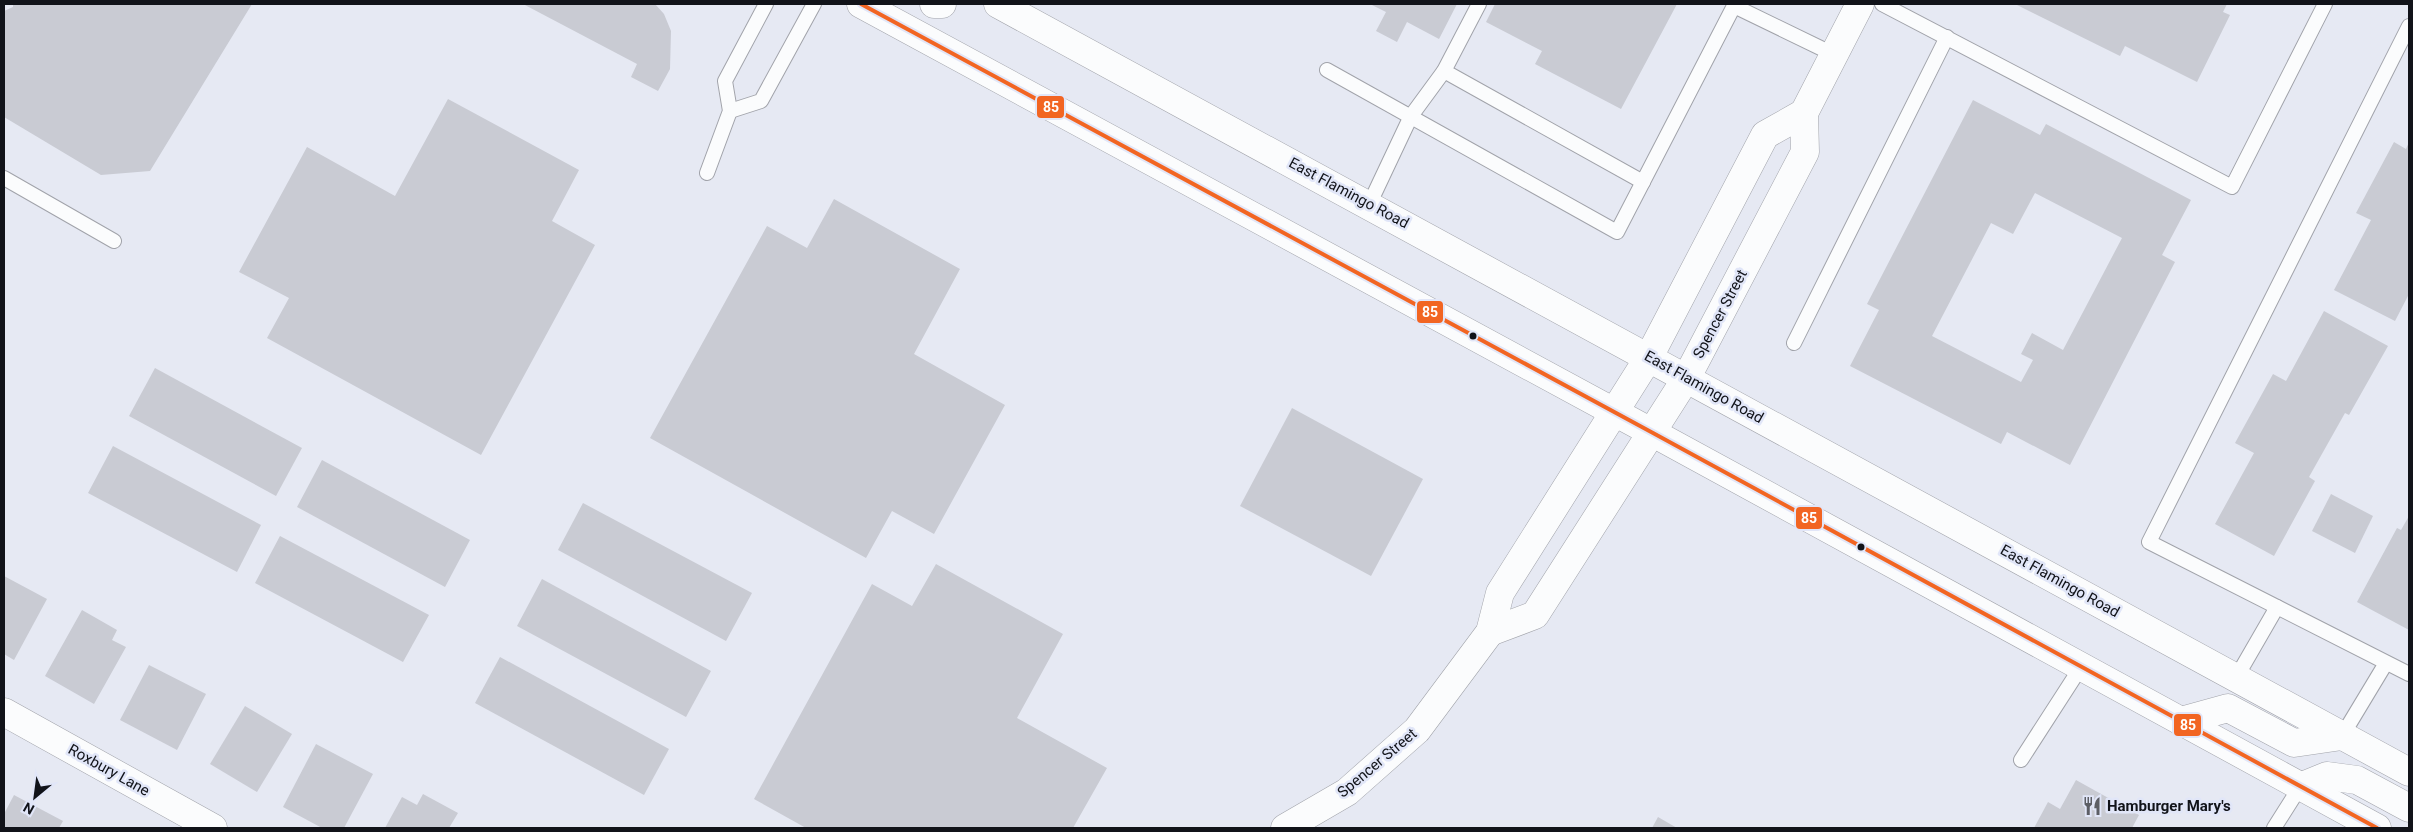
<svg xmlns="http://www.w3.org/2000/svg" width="2413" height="832" font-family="Roboto,sans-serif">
<rect width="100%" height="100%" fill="#e6e9f3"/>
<!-- building -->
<g fill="#c9cbd3" fill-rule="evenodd">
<path d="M13,4H252L150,171L101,175L4,117V11L13,7Z"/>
<path d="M523,4H655L664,14L671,31L670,69L658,91L631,77L637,64Z"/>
<path d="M1370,4H1457L1439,39L1407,22L1397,42L1376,31L1386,12Z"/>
<path d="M1495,4H1677L1621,109L1535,64L1542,51L1486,22Z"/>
<path d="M2015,4H2227L2223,12L2230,15L2197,82L2125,46L2120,56Z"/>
<path d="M448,99L579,170L552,221L595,245L481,455L267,338L289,298L239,272L307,147L395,196Z"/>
<path d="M1973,100L2040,135L2046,124L2191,200L2162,255L2175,262L2070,465L2007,432L2001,444L1850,366L1879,310L1867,304ZM2035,193L2122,238L2063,350L2032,333L2021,354L2033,360L2021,382L1932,336L1991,223L2013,234Z"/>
<path d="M2394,142L2406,149L2409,142V294L2395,321L2334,290L2371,220L2356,213Z"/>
<path d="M834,199L960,269L914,354L1005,405L934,534L892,511L866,558L650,438L767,226L807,248Z"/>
<path d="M2324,311L2388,346L2349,415L2345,413L2309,477L2315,481L2274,556L2215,524L2254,453L2235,443L2273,374L2286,381Z"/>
<path d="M155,368L302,448L276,496L129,416Z"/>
<path d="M1292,408L1423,479L1371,576L1240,506Z"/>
<path d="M113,446L261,525L237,572L88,493Z"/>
<path d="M322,460L470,540L445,587L297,507Z"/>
<path d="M2331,494L2373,516L2355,553L2312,531Z"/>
<path d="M583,503L752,593L726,641L558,550Z"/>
<path d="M2409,516V630L2357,602L2397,528L2401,530Z"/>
<path d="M280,536L429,615L403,662L255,583Z"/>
<path d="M936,564L1063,634L1017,718L1107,768L1073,828H806L754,799L872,584L912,606Z"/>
<path d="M4,576L47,599L14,660L4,654Z"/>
<path d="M542,579L711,671L686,717L517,626Z"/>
<path d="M82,610L117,630L112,640L126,647L94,704L45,676Z"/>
<path d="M500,657L669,749L644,795L475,703Z"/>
<path d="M149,665L206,694L177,750L120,720Z"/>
<path d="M245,706L292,734L257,792L210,764Z"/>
<path d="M316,744L373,774L344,828H322L283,807Z"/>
<path d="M2076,780L2139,815L2132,828H2034L2048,802L2060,809Z"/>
<path d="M423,794L458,813L449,828H385L402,797L417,805Z"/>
<path d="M14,795L63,821L59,828H4V814Z"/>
<path d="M1658,817L1677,828H1652Z"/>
</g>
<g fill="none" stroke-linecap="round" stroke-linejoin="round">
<!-- service casing -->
<g stroke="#a1a3aa" stroke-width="16">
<g id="service">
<path d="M1882,4L2232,187L2325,4"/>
<path d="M1734,6L1835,55"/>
<path d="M2409,26L2149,542L2409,674"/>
<path d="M1327,70L1617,232L1735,4"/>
<path d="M1444,71L1643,182"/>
<path d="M730,111L761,101L814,4"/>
<path d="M707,173L730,111L725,81L766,4"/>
<path d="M4,178L114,241"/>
<path d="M1369,205L1411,116L1444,71L1479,4"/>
<path d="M1794,343L1947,37"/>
<path d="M2236,678L2277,607"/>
<path d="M2342,736L2386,663"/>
<path d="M2021,760L2081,667"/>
<path d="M2274,828L2300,787"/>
</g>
</g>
<!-- minor casing -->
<g stroke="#a1a3aa" stroke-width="29">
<path id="minor" d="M4,712L213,828"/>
</g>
<!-- tertiary casing -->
<g stroke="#a1a3aa" stroke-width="29">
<g id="tertiary">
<path d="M1490,632L1535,615L1687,377L1805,152L1804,113L1860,4"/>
<path d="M1285,828L1347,792L1417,730L1490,632L1500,593L1649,357L1765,135L1804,113"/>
</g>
</g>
<!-- primary casing -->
<g stroke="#a1a3aa" stroke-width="29">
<g id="primary">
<path d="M861,4L1653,433L2377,828"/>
<path d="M934,4H942"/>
<path d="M998,4L2409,772"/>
<path d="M2181,721L2228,708L2294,743L2342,736"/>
<path d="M2300,787L2327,776L2357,780L2409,808"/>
</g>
</g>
<!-- service -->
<use href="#service" stroke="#fbfcfd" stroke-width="14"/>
<!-- minor -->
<use href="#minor" stroke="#fbfcfd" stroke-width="28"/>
<!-- tertiary -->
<use href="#tertiary" stroke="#fbfcfd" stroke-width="28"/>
<!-- primary -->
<use href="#primary" stroke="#fbfcfd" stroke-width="28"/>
<!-- bus-1 casing -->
<g stroke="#e1e6f8" stroke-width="8">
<path id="bus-1" d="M861,4L1653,433L2377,828"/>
</g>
<!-- bus-1 -->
<use href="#bus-1" stroke="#f26522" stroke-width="4"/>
</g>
<!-- icons -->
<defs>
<g id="restaurant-bare" transform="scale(1.5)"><path d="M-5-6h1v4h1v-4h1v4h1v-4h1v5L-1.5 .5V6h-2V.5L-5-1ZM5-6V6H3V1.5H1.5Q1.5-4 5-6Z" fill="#5c5e65" stroke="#e1e6f8" stroke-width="2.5" paint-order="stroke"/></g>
</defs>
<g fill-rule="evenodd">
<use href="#restaurant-bare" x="2092" y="806"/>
</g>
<!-- markers -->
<g fill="#111319" stroke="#e1e6f8" stroke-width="2">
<circle cx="1473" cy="336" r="4.5"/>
<circle cx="1861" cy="547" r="4.5"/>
</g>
<g text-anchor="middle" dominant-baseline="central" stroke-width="5" stroke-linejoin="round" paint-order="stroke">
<!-- street labels -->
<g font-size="15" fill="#111319" stroke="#e1e6f8">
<text transform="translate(1349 193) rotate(28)">East Flamingo Road</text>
<text transform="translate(1720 314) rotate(-62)">Spencer Street</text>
<text transform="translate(1704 387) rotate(29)">East Flamingo Road</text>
<text transform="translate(2060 581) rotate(29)">East Flamingo Road</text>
<text transform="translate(1377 763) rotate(-40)">Spencer Street</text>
<text transform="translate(109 770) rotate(29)">Roxbury Lane</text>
</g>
<!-- poi labels -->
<g font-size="15" font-weight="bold" fill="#111319" stroke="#e1e6f8" text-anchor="start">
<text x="2107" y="806">Hamburger Mary's</text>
</g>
</g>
<g stroke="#e1e6f8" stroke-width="2">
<rect x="1036" y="95" width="29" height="24" rx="5" fill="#f26522"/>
<rect x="1416" y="300" width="28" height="24" rx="5" fill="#f26522"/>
<rect x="1795" y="506" width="28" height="24" rx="5" fill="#f26522"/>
<rect x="2173" y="713" width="29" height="24" rx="5" fill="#f26522"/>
</g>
<g font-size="14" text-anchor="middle" font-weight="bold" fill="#fff">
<text x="1051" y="112">85</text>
<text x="1430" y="317">85</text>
<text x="1809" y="523">85</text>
<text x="2188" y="730">85</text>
</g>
<!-- border -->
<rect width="2413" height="832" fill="none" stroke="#111319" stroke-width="10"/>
<!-- north arrow -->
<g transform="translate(35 797) rotate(209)" stroke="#e1e6f8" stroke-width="4" paint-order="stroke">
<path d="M0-4L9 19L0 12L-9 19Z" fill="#111319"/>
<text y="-8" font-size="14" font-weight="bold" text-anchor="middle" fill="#111319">N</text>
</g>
</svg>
